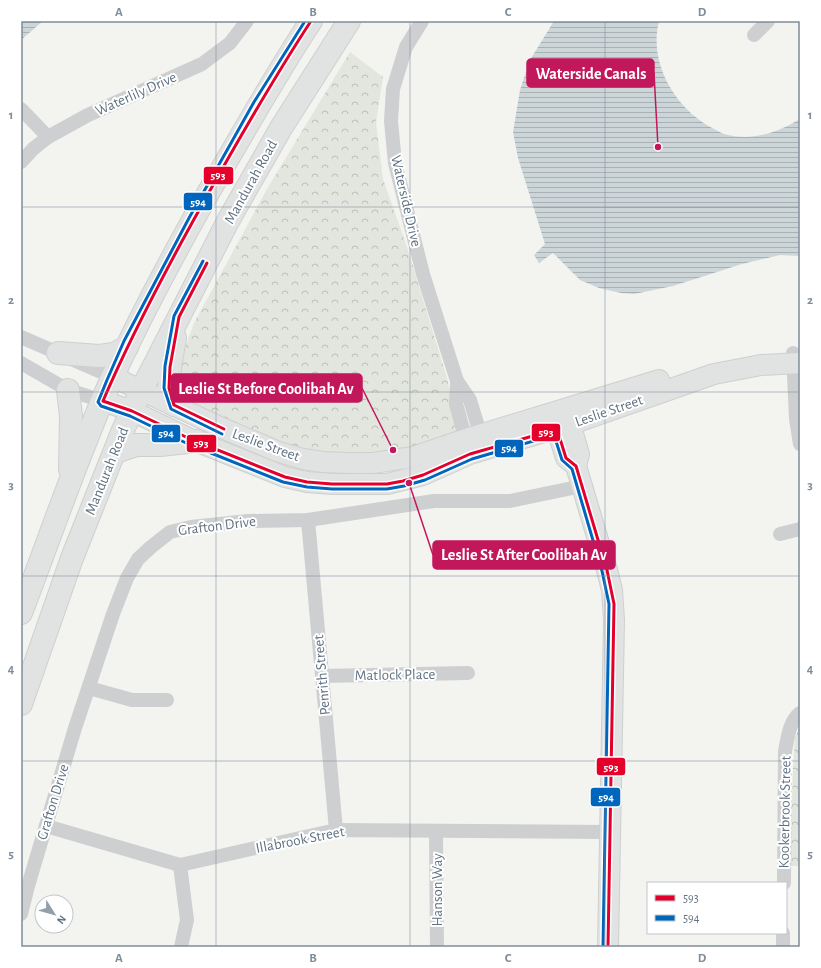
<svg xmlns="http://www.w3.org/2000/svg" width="821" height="968" font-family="'Alegreya Sans',sans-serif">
<defs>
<pattern id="park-crowns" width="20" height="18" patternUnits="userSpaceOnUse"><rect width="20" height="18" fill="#e2e6de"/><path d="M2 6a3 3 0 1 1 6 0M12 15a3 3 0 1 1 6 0" fill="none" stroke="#bbbfb9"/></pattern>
<pattern id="water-rules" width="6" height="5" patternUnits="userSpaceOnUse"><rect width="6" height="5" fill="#ccd5d8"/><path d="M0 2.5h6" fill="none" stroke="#a9b1b5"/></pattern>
</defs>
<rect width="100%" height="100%" fill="#f3f3f0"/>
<!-- park -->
<g fill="url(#park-crowns)">
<path d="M350,52L383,77L376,122L383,179L407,247L447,378L458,432L445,440L372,459L308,454L264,439L193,404L181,375V359L194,323L267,189Z"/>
<path d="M800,727V866H790L793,769L795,737Z"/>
</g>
<!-- water -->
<g fill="url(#water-rules)">
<path d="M21,21H43L21,40Z"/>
<path d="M554,21H659C648,64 676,110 714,129C718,131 723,134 728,135C753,141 779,132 800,119V256L780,255L742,264L673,286L634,294L621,293L599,288L580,280L553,253L539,263L534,255L545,244L518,158L513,132L520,90L530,60Z"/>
</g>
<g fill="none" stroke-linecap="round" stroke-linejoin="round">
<!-- secondary casing -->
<g stroke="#ced0d0" stroke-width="22">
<g id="secondary">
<path d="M113,377L222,428L279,452L303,459L323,462L348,463H373L413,457L466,439L659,380"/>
<path d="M103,401L132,411L188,438L285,477L307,482L332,484H387L423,475L470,454L571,424L714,374L761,365L800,363"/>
<path d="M567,413L579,454L576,466"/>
<path d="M553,417L566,458L576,466L607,570L612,590L614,620L608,947"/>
</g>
</g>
<!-- highway casing -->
<g stroke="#ced0d0" stroke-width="24">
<g id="highway">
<path d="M58,353L99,356L114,354L127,347"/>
<path d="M68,390L71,416L70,469"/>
<path d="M174,405L169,388L170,367L175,338"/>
<path d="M115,452L136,445H160L197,441"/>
<path d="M21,613C51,535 78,454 112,378C147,302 188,227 230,155C256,110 282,65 311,21"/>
<path d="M21,704L72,558L123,430L141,391L228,221L281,128L349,21"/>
</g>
</g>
<!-- street -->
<g stroke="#cecfd0" stroke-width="14">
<path d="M422,21L406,47L393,89L391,121L395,163L423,274L457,381L470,400L483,443"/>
<path d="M754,35L768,21"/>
<path d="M21,109L48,137"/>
<path d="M21,162L33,149L48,137L88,115L202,64L230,43L247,21"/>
<path d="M21,337L113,377"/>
<path d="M793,353L796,419L800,444"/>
<path d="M21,363L68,390L103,401"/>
<path d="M457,381L456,404L468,447"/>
<path d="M308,520L336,830"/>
<path d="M780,534L800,529"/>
<path d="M322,676L468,673"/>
<path d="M89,688L132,700H167"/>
<path d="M46,826L180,865L336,830L609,832"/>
<path d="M436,832L437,947"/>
<path d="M180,865L187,920L181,947"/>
<path d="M784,883L785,751C788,737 789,722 800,713"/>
<path d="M21,914L28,886L75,728L113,614L127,578L138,559L151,547L170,532L191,527L248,521L308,520L434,501H510L582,486"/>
<path d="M783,947V933"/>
</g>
<!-- secondary -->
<use href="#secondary" stroke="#e1e2e2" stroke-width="20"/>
<!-- highway -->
<use href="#highway" stroke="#e1e2e2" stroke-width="22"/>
<!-- bus-1 casing -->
<g stroke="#fff" stroke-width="6">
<g id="bus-1">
<path d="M311,21C264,93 222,168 181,243C153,295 126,347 103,401L132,411L188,438L285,477L307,482L332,484H387L403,481L423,475L470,454L557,429L566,458L576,466L607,570L614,604L608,947"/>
<path d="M207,263L179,317L170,367L169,388L174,405L224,429"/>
</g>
</g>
<!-- bus-2 casing -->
<g stroke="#fff" stroke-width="6">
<g id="bus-2">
<path d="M305,21L254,102L189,218L124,341L107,380L98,402L101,406L130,416L186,443L283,482L307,487L332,489H387L404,486L425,480L472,459L554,435L562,460L572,469L602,571L609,604L603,947"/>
<path d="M203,261L174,316L165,366L164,388L171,409L222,434"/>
</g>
</g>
<!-- bus-1 -->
<use href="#bus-1" stroke="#e4002b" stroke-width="3"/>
<!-- bus-2 -->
<use href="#bus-2" stroke="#0065bd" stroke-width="3"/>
</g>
<!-- grid -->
<path fill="none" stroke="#7f8d9a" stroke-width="1" stroke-opacity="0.55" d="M216,21V947M410,21V947M605,21V947M21,207H800M21,392H800M21,576H800M21,761H800"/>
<g text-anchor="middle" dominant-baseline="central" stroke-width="4" stroke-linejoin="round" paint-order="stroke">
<!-- street labels -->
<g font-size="15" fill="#607283" stroke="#fff">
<text transform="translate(136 94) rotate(-24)">Waterlily Drive</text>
<text transform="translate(251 182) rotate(-61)">Mandurah Road</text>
<text transform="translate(406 201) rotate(77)">Waterside Drive</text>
<text transform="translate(609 411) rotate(-19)">Leslie Street</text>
<text transform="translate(266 445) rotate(20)">Leslie Street</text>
<text transform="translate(107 471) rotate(-68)">Mandurah Road</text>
<text transform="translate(217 526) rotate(-7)">Grafton Drive</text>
<text transform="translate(322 675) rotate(-95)">Penrith Street</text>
<text transform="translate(395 675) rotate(-1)">Matlock Place</text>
<text transform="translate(53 802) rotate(-73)">Grafton Drive</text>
<text transform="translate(785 812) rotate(-89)">Kookerbrook Street</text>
<text transform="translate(300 840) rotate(-11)">Illabrook Street</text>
<text transform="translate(437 890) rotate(-90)">Hanson Way</text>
</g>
</g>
<!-- callouts -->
<path fill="none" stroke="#c2185b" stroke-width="1.5" d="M658 147L654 73M393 450L362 388M409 483L433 555"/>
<g fill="#c2185b" stroke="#fff" stroke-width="1.5">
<circle cx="658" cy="147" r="4"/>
<circle cx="393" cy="450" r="4"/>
<circle cx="409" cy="483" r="4"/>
</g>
<g fill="#c2185b" stroke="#c2185b" stroke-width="1.5">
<rect x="527" y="59" width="127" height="28" rx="4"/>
<rect x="171" y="374" width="191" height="28" rx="4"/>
<rect x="433" y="541" width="182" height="28" rx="4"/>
</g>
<g font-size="16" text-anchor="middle" font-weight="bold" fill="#fff">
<text x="591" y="79">Waterside Canals</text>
<text x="266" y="394">Leslie St Before Coolibah Av</text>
<text x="524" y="560">Leslie St After Coolibah Av</text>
</g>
<g stroke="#fff" stroke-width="1.5">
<rect x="203" y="166" width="31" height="19" rx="4" fill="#e4002b"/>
<rect x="183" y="192" width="30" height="19" rx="4" fill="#0065bd"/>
<rect x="531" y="423" width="30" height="19" rx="4" fill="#e4002b"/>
<rect x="151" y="424" width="30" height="19" rx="4" fill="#0065bd"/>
<rect x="186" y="434" width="31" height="19" rx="4" fill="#e4002b"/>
<rect x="494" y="439" width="30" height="19" rx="4" fill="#0065bd"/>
<rect x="596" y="757" width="30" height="19" rx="4" fill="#e4002b"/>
<rect x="590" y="787" width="31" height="20" rx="4" fill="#0065bd"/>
</g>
<g font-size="11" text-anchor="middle" font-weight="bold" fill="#fff">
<text x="218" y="179">593</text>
<text x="198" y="206">594</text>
<text x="546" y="436">593</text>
<text x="166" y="437">594</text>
<text x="201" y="447">593</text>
<text x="509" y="452">594</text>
<text x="611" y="771">593</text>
<text x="606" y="801">594</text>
</g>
<!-- border -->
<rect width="821" height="968" fill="none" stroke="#ffffff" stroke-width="44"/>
<!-- legend -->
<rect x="647" y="882" width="140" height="52" fill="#ffffff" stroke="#bfc7cd"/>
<rect x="655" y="895" width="20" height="6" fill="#e4002b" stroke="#bfc7cd"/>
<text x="683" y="902" font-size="12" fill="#607283">593</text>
<rect x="655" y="915" width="20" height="6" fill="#0065bd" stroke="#bfc7cd"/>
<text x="683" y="922" font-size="12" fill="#607283">594</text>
<!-- north arrow -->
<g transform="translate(54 914) rotate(127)"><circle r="19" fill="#ffffff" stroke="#bfc7cd"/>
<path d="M0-3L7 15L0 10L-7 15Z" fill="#939fa9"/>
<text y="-6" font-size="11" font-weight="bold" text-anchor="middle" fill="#607283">N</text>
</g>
<rect x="22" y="22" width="777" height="924" fill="none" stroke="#7f8d9a" stroke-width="1.5"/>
<g font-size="13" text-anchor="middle" font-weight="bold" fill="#7f8d9a">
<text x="119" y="16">A</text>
<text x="313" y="16">B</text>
<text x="508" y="16">C</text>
<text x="702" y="16">D</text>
<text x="11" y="119">1</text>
<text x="810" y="119">1</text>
<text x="11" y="304">2</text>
<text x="810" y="304">2</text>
<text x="11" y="489">3</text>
<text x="810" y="489">3</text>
<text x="11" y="673">4</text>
<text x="810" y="673">4</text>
<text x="11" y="858">5</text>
<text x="810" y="858">5</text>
<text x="119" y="962">A</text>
<text x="313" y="962">B</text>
<text x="508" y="962">C</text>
<text x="702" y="962">D</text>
</g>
</svg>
